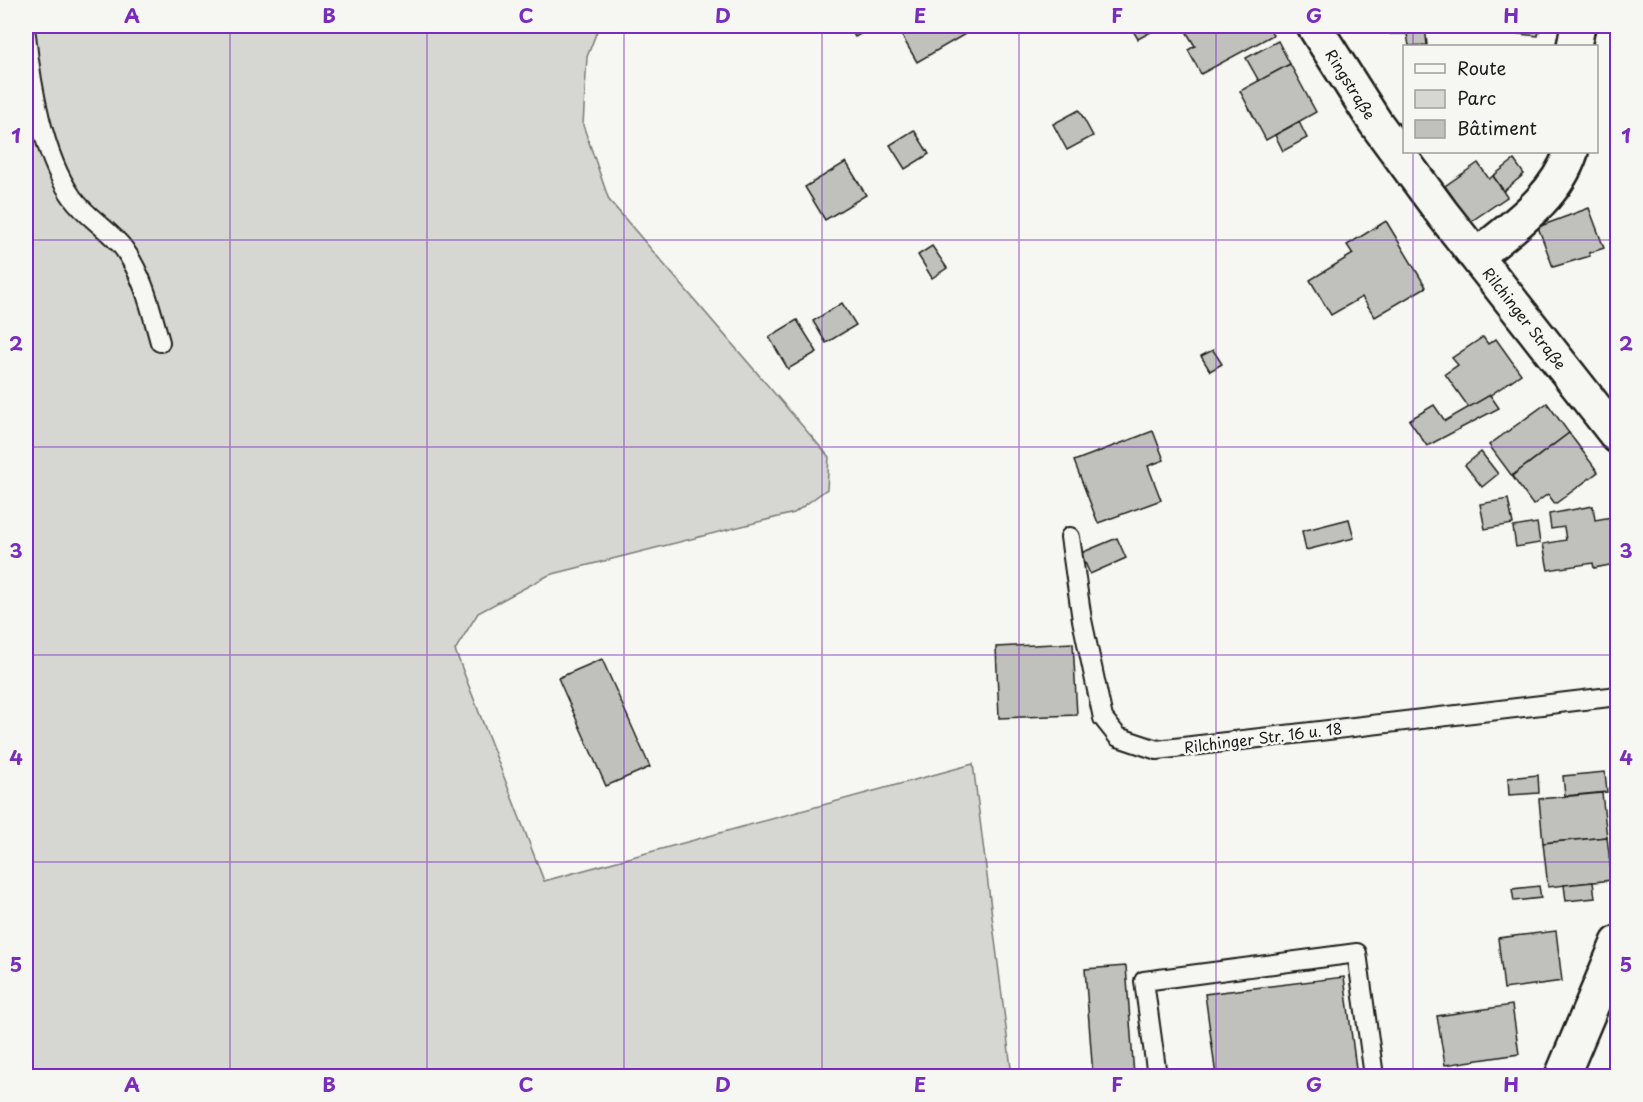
<svg xmlns="http://www.w3.org/2000/svg" width="1643" height="1102" font-family="'Playpen Sans',sans-serif">
<rect width="100%" height="100%" fill="#f6f6f2"/>
<filter id="ink" filterUnits="userSpaceOnUse"><feTurbulence type="fractalNoise" baseFrequency=".0167" numOctaves="2"/><feDisplacementMap in="SourceGraphic" scale="12" xChannelSelector="R" yChannelSelector="G"/><feConvolveMatrix kernelMatrix="1 2 1 2 8 2 1 2 1" color-interpolation-filters="sRGB"/></filter>
<g filter="url(#ink)">
<!-- green -->
<path fill="#d6d6d2" stroke="#797977" stroke-width="1.5" d="M26,26H599L587,57L583,125L609,200L829,457L827,489L794,513L549,575L478,613L455,650L544,881L973,764L1012,1076H26Z"/>
<!-- building -->
<g fill="#c0c0bd" stroke="#1c1c1c" stroke-width="1.5">
<path d="M848,26H875L855,37Z"/>
<path d="M896,26H979L917,62Z"/>
<path d="M1130,26H1162L1138,39Z"/>
<path d="M1201,26H1268L1273,35L1201,74L1188,50L1195,46L1187,33Z"/>
<path d="M1389,26H1425L1427,45L1409,46L1407,34H1390Z"/>
<path d="M1475,26H1540L1538,36L1475,29Z"/>
<path d="M1278,41L1290,64L1259,81L1246,58Z"/>
<path d="M1290,64L1316,112L1266,140L1240,91Z"/>
<path d="M1079,110L1093,136L1067,150L1053,124Z"/>
<path d="M1299,122L1307,138L1283,151L1275,135Z"/>
<path d="M914,130L929,154L905,169L890,145Z"/>
<path d="M1514,160L1524,174L1504,191L1493,176Z"/>
<path d="M846,162L866,195L825,220L805,187Z"/>
<path d="M1478,163L1489,179L1493,176L1507,197L1470,222L1445,186Z"/>
<path d="M1589,208L1604,248L1589,253L1590,256L1553,267L1538,227Z"/>
<path d="M1386,221L1426,287L1375,317L1362,297L1331,315L1310,280L1353,254L1347,245Z"/>
<path d="M932,246L947,268L932,278L918,255Z"/>
<path d="M842,303L856,325L826,343L813,321Z"/>
<path d="M797,320L817,352L788,369L769,337Z"/>
<path d="M1483,337L1488,344L1496,339L1521,374L1470,409L1445,374L1458,365L1452,358Z"/>
<path d="M1213,350L1222,364L1210,371L1201,356Z"/>
<path d="M1490,395L1499,408L1427,446L1409,420L1434,405L1445,421Z"/>
<path d="M1547,403L1569,433L1512,476L1489,445Z"/>
<path d="M1153,431L1164,460L1148,466L1161,500L1098,523L1074,461Z"/>
<path d="M1569,433L1598,472L1555,504L1548,494L1533,505L1512,476Z"/>
<path d="M1481,452L1498,474L1482,487L1465,465Z"/>
<path d="M1508,499L1513,524L1485,529L1480,504Z"/>
<path d="M1593,506L1595,520L1618,516V558L1614,559L1615,564L1594,568L1593,563L1548,570L1543,544L1566,540L1564,527L1551,529L1549,514Z"/>
<path d="M1349,519L1354,538L1306,550L1302,531Z"/>
<path d="M1537,523L1540,543L1516,547L1513,527Z"/>
<path d="M1117,538L1126,558L1090,574L1081,553Z"/>
<path d="M1073,643L1077,715L999,718L996,647Z"/>
<path d="M602,659L650,767L606,786L558,678Z"/>
<path d="M1605,772L1607,792L1565,796L1563,776Z"/>
<path d="M1538,775L1539,793L1509,795L1508,778Z"/>
<path d="M1602,793L1607,837L1543,843L1539,799Z"/>
<path d="M1607,837L1612,880L1548,887L1543,843Z"/>
<path d="M1593,882L1595,898L1566,901L1564,885Z"/>
<path d="M1539,886L1541,898L1514,901L1512,889Z"/>
<path d="M1556,931L1562,981L1504,989L1498,938Z"/>
<path d="M1126,966L1134,1076H1093L1085,969Z"/>
<path d="M1344,977L1357,1076H1216L1205,994Z"/>
<path d="M1512,1005L1519,1054L1445,1065L1437,1016Z"/>
</g>
<g fill="none" stroke-linecap="round" stroke-linejoin="round">
<!-- service casing -->
<g stroke="#1c1c1c" stroke-width="22">
<g id="service">
<path d="M26,35C31,84 43,156 72,197C86,217 109,229 124,249C144,277 151,310 160,342"/>
<path d="M1070,537L1082,620L1103,718L1118,737L1157,750L1618,696"/>
<path d="M1157,1076L1144,981L1357,953L1374,1076"/>
</g>
</g>
<!-- minor casing -->
<g stroke="#1c1c1c" stroke-width="38">
<g id="minor">
<path d="M1314,26L1375,122L1442,213L1618,437"/>
<path d="M1574,46L1578,26"/>
<path d="M1477,256C1513,226 1556,198 1571,152"/>
<path d="M1562,1076L1618,943"/>
</g>
</g>
<!-- service -->
<use href="#service" stroke="#f6f6f2" stroke-width="18"/>
<!-- minor -->
<use href="#minor" stroke="#f6f6f2" stroke-width="33"/>
</g>
</g>
<!-- grid -->
<path fill="none" stroke="#7b2cbf" stroke-width="1.5" stroke-opacity="0.55" d="M230,26V1076M427,26V1076M624,26V1076M822,26V1076M1019,26V1076M1216,26V1076M1413,26V46M1413,152V1076M26,240H1618M26,447H1618M26,655H1618M26,862H1618"/>
<g text-anchor="middle" dominant-baseline="central" stroke-width="5" stroke-linejoin="round" paint-order="stroke">
<!-- street labels -->
<g font-size="15" fill="#1c1c1c" stroke="#f6f6f2">
<text transform="translate(1351 84) rotate(58)">Ringstraße</text>
<text transform="translate(1525 318) rotate(52)">Rilchinger Straße</text>
<text transform="translate(1263 737) rotate(-7)">Rilchinger Str. 16 u. 18</text>
</g>
</g>
<!-- margin -->
<rect width="1643" height="1102" fill="none" stroke="#f6f6f2" stroke-width="66"/>
<!-- legend -->
<rect x="1403" y="45" width="195" height="108" fill="#f6f6f2" stroke="#9f9f9c" stroke-width="1.5"/>
<rect x="1415" y="64" width="30" height="9" fill="#f6f6f2" stroke="#9f9f9c" stroke-width="1.5"/>
<text x="1457" y="75" font-size="18" fill="#1c1c1c">Route</text>
<rect x="1415" y="90" width="30" height="18" fill="#d6d6d2" stroke="#9f9f9c" stroke-width="1.5"/>
<text x="1457" y="105" font-size="18" fill="#1c1c1c">Parc</text>
<rect x="1415" y="120" width="30" height="18" fill="#c0c0bd" stroke="#9f9f9c" stroke-width="1.5"/>
<text x="1457" y="135" font-size="18" fill="#1c1c1c">Bâtiment</text>
<rect x="33" y="33" width="1577" height="1036" fill="none" stroke="#7b2cbf" stroke-width="2"/>
<g font-size="20" text-anchor="middle" font-weight="bold" fill="#7b2cbf">
<text x="132" y="23">A</text>
<text x="329" y="23">B</text>
<text x="526" y="23">C</text>
<text x="723" y="23">D</text>
<text x="920" y="23">E</text>
<text x="1117" y="23">F</text>
<text x="1314" y="23">G</text>
<text x="1511" y="23">H</text>
<text x="16" y="143">1</text>
<text x="1626" y="143">1</text>
<text x="16" y="351">2</text>
<text x="1626" y="351">2</text>
<text x="16" y="558">3</text>
<text x="1626" y="558">3</text>
<text x="16" y="765">4</text>
<text x="1626" y="765">4</text>
<text x="16" y="972">5</text>
<text x="1626" y="972">5</text>
<text x="132" y="1092">A</text>
<text x="329" y="1092">B</text>
<text x="526" y="1092">C</text>
<text x="723" y="1092">D</text>
<text x="920" y="1092">E</text>
<text x="1117" y="1092">F</text>
<text x="1314" y="1092">G</text>
<text x="1511" y="1092">H</text>
</g>
</svg>
